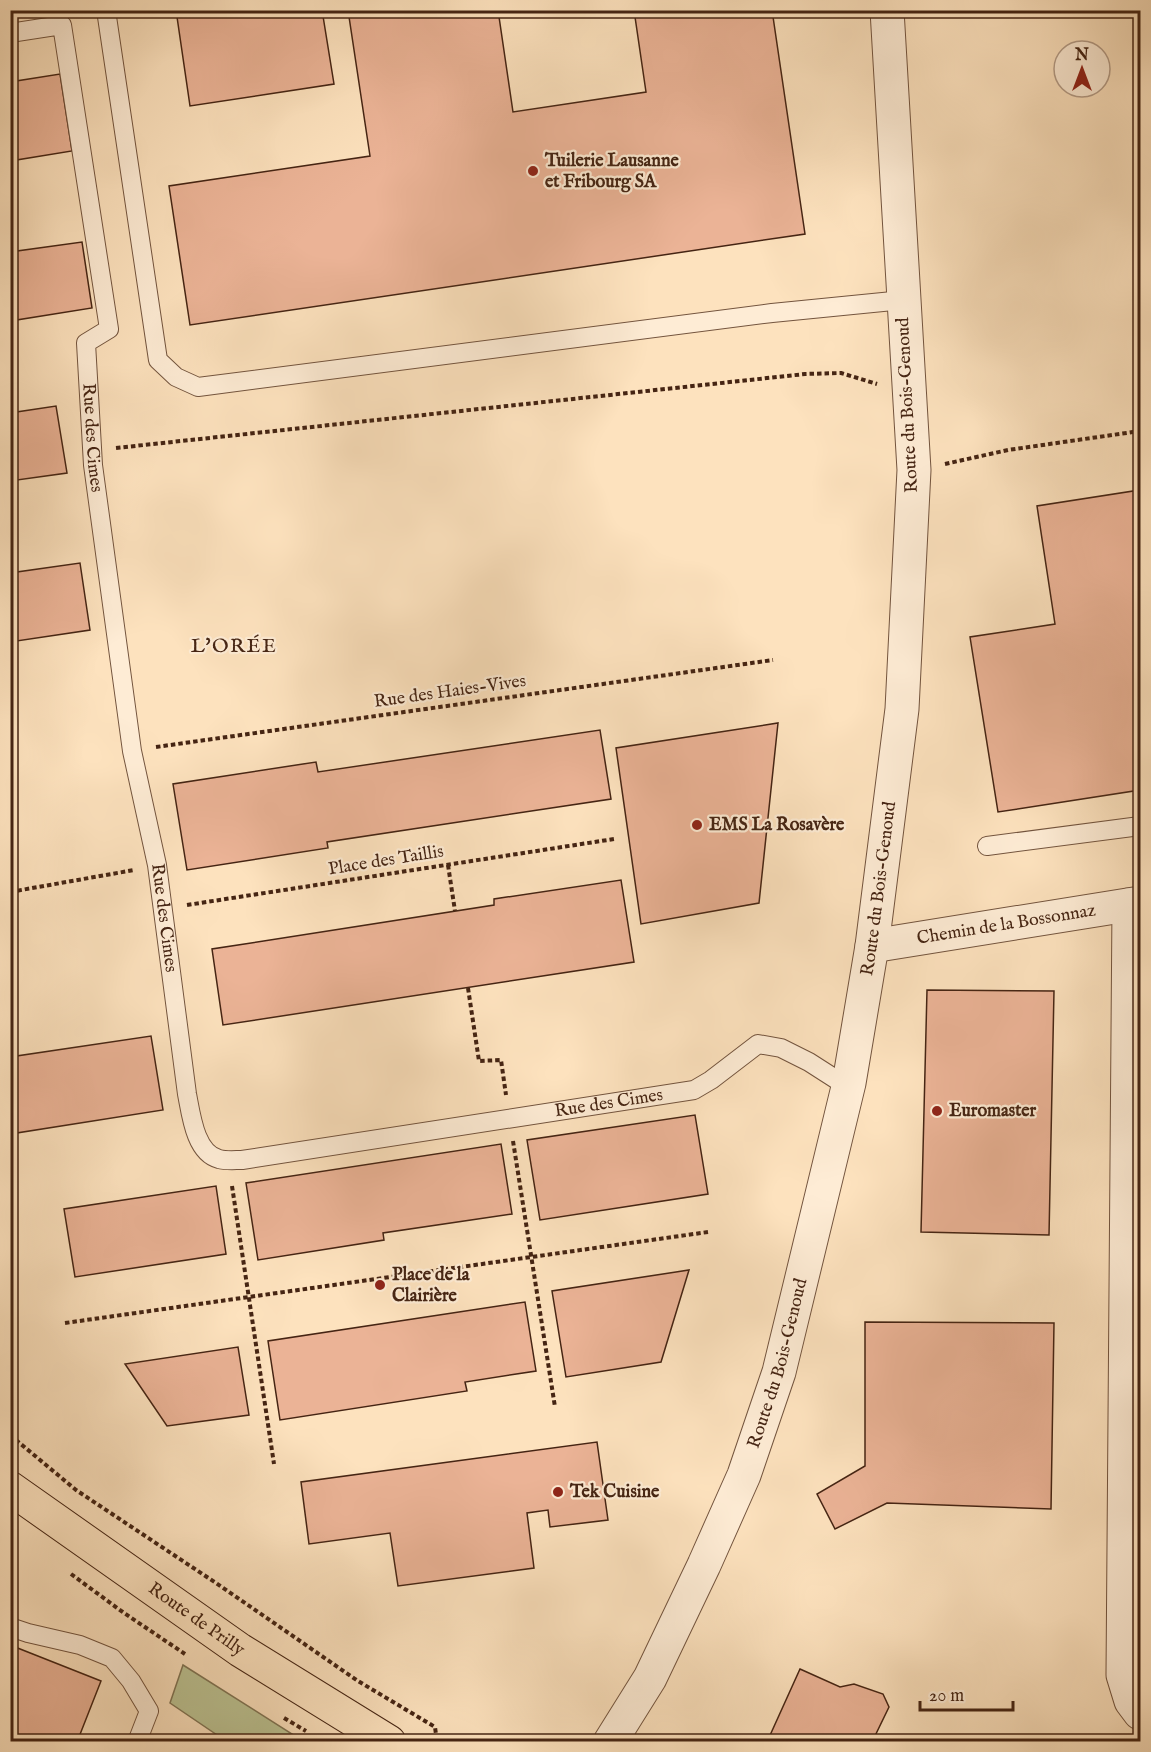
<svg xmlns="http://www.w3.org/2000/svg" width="1151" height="1752" font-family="'IM FELL English',serif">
<rect width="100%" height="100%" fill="#fde2be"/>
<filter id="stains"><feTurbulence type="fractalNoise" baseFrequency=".00333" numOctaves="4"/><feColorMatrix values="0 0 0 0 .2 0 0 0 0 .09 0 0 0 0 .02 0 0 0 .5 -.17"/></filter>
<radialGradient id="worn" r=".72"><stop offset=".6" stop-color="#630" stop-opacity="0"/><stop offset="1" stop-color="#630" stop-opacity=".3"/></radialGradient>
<!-- green -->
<path fill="#bcc494" stroke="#807454" stroke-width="1.5" d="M183,1665L303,1741H226L170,1703Z"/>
<!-- building -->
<g fill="#ebb396" stroke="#452413" stroke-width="1.5">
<path d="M176,10H322L334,84L190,106Z"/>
<path d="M348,10H498L513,112L646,92L634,10H772L805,234L190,325L169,186L370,156Z"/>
<path d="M60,74L72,151L10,161V82Z"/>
<path d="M82,242L92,308L10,321V252Z"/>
<path d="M56,406L67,473L10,481V413Z"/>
<path d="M1140,490V790L998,812L970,637L1055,624L1037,506Z"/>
<path d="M80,563L90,630L10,642V573Z"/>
<path d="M778,723L759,903L641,924L616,748Z"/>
<path d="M600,730L611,799L327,842L328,848L187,870L173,784L316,762L318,772Z"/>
<path d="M621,880L634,962L223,1025L212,949L494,905V899Z"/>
<path d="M927,990L1054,991L1049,1235L921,1232Z"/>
<path d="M151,1036L163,1110L10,1134V1057Z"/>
<path d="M695,1115L708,1194L540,1220L527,1140Z"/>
<path d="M501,1144L512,1214L383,1233L384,1240L258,1260L246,1183Z"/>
<path d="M216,1186L226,1254L75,1277L64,1209Z"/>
<path d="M689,1270L661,1362L566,1377L552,1291Z"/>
<path d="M525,1302L536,1371L465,1382L467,1391L280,1420L268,1341Z"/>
<path d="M865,1322L1054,1323L1051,1509L887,1503L835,1529L817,1494L865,1466Z"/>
<path d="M238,1347L249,1415L167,1426L125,1364Z"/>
<path d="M597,1442L608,1520L550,1527L548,1510L527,1513L534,1568L398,1586L390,1533L309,1544L301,1482Z"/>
<path d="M10,1645L101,1681L77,1742H10Z"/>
<path d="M800,1669L840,1687L854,1684L883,1694L889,1707L872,1742H767Z"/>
</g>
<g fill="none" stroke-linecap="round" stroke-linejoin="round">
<!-- service casing -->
<g stroke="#73543e" stroke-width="20">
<g id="service">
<path d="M106,10L158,360L176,377L198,387L772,313L903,300"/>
<path id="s1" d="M10,33L62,25L109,329L86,343L93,465L132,751L157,865L187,1094C191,1114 195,1153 219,1159C226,1161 235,1160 242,1160L694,1090L711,1080L758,1044L781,1048L809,1062L848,1087"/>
<path d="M987,846L1140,826"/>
<path d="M10,1627L28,1633L80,1645L112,1658L131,1681L149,1711L137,1742"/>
</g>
</g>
<!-- minor casing -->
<g stroke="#73543e" stroke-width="35">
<g id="minor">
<path d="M1129,905L1123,1675L1131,1701L1140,1713"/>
<path id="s2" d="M872,946L1140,903"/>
<path id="s3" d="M610,1742L650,1678L704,1565L744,1475L779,1372L849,1083L872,946L902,709L914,470L887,10"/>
</g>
</g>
<!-- primary casing -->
<g stroke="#452413" stroke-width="35">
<g id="primary">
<path id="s4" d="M10,1488L240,1650L389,1742"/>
</g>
</g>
<!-- path -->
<g stroke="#452413" stroke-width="4" stroke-dasharray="4.5 3" stroke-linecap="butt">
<path d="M116,448L805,374L841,373L877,384"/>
<path d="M945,464L1008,450L1140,431"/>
<path d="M156,747L773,660"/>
<path d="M448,865L455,911"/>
<path d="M10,892L134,870"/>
<path d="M187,905L614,839"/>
<path d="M468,988L479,1061L501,1060L506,1095"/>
<path d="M513,1141L555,1407"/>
<path d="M232,1186L274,1464"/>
<path d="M65,1323L708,1232"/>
<path d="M10,1435L76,1490L216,1583L358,1681L435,1727L437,1742"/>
<path d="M71,1574L124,1613L185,1654"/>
<path d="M284,1718L306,1731"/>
</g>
<!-- service -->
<use href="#service" stroke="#feecd5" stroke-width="18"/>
<!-- minor -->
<use href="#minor" stroke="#feecd5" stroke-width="33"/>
<!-- primary -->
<use href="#primary" stroke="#fde2be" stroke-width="33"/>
</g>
<!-- markers -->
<g fill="#8f2418" stroke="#feecd5" stroke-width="2">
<circle cx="533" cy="171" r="6"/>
<circle cx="697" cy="825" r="6"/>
<circle cx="937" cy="1111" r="6"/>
<circle cx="380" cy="1285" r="6"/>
<circle cx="558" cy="1492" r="6"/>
</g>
<g text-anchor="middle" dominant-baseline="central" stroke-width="4.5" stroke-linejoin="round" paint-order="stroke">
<!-- poi labels -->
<g font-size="18" font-weight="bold" fill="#452413" stroke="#feecd5" text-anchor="start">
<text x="545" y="161">Tuilerie Lausanne<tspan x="545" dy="21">et Fribourg SA</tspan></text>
<text x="709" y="825">EMS La Rosavère</text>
<text x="949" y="1111">Euromaster</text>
<text x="392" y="1275">Place de la<tspan x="392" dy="21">Clairière</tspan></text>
<text x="570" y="1492">Tek Cuisine</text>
</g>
<!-- street labels -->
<g font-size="18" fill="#452413" stroke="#feecd5">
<text transform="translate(908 405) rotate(-93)">Route du Bois-Genoud</text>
<text stroke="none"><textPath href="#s1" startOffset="482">Rue des Cimes</textPath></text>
<text transform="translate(450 692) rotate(-8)">Rue des Haies-Vives</text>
<text transform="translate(386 861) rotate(-9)">Place des Taillis</text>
<text stroke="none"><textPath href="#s3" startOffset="902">Route du Bois-Genoud</textPath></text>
<text stroke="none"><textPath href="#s1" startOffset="968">Rue des Cimes</textPath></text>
<text stroke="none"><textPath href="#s2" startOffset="136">Chemin de la Bossonnaz</textPath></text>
<text stroke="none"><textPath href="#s1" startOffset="1616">Rue des Cimes</textPath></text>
<text stroke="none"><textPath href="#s3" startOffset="416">Route du Bois-Genoud</textPath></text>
<text stroke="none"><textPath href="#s4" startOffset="228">Route de Prilly</textPath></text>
</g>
<!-- neighbourhood labels -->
<g font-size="20" letter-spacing="1.5" fill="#452413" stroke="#feecd5">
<text x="234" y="646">L'ORÉE</text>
</g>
</g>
<!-- margin -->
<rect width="1151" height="1752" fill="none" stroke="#fde2be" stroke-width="36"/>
<rect x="12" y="12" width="1127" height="1728" fill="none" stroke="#452413" stroke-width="3"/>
<rect x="18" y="18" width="1115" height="1716" fill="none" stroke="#452413" stroke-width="1.5"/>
<!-- north arrow -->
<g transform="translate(1082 69)"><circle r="28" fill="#feecd5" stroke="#b49c87" stroke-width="1.5"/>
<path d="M0-4.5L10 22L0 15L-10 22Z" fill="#8f2418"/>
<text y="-9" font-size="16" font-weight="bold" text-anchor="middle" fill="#452413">N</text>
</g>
<!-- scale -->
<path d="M920 1701v9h93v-9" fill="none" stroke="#452413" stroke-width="3"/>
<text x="929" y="1701" font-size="18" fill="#452413" stroke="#feecd5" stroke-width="4.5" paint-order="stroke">20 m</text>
<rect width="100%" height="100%" filter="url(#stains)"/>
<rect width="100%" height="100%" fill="url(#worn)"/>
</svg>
